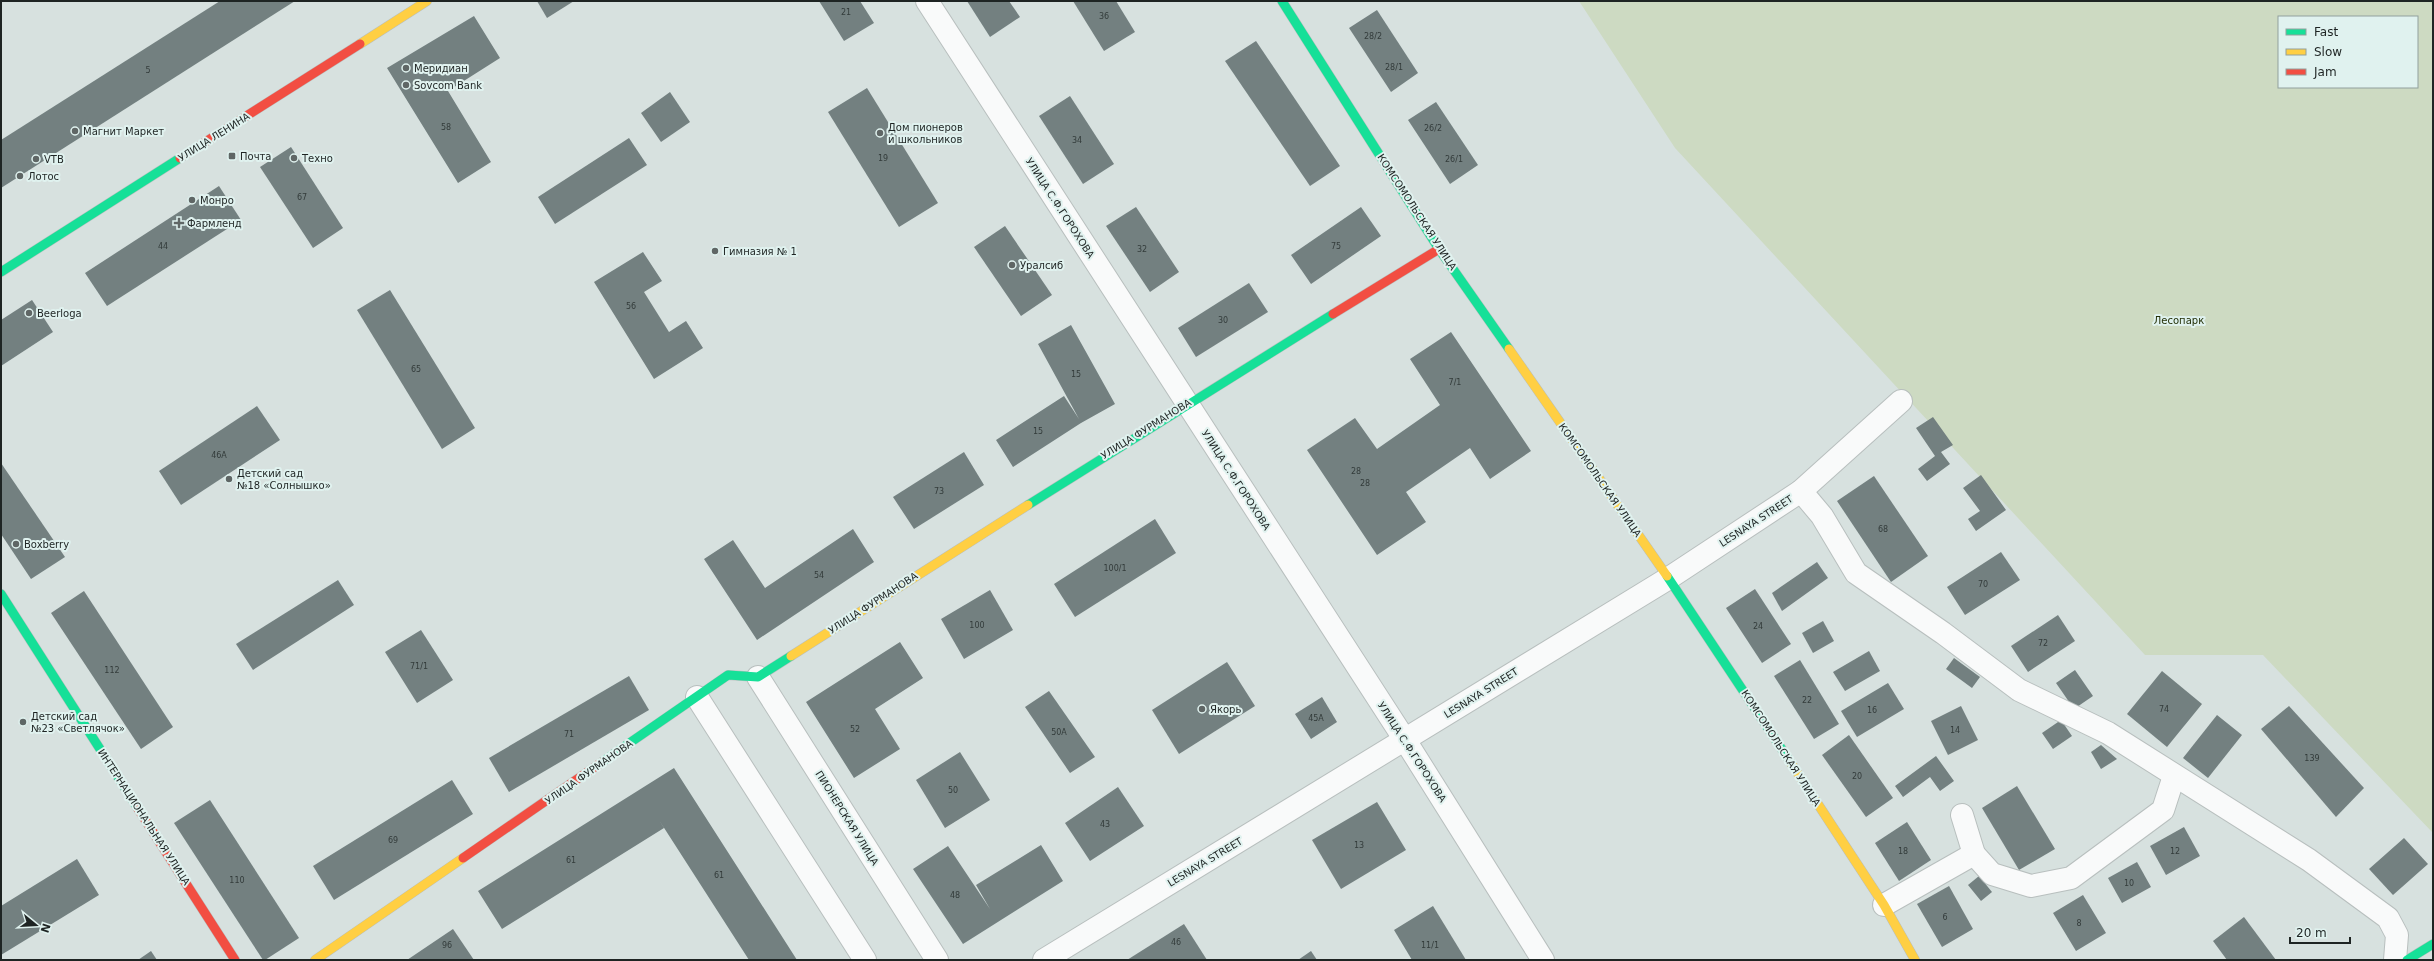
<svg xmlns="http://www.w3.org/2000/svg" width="2434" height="961" font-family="'DejaVu Sans',sans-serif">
<rect width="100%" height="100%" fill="#d7e1df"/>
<!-- green -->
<path fill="#cddac2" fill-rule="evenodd" d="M1579,1H2433V833L2263,655H2145L1675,148ZM2279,17H2417V87H2279Z"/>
<!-- building -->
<g fill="#738080">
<path d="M220,1H295L1,188V140Z"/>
<path d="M537,1H574L547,18Z"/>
<path d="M819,1H860L874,23L844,41Z"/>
<path d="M967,1H1009L1020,17L990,37Z"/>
<path d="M1073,1H1116L1135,32L1104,51Z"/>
<path d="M1377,10L1418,73L1391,92L1349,28Z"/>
<path d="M474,16L500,58L448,91L491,162L458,183L387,68Z"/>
<path d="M1256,41L1340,166L1310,186L1225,61Z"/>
<path d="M867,88L938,203L899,227L828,112Z"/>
<path d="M670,92L690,122L661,142L641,113Z"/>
<path d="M1070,96L1114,164L1083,184L1039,116Z"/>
<path d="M1436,102L1478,165L1450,184L1408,120Z"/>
<path d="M629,138L647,165L555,224L538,197Z"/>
<path d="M291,147L343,228L313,248L260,167Z"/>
<path d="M219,186L241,220L107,306L85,273Z"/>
<path d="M1136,207L1179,272L1150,292L1106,226Z"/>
<path d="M1361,207L1381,236L1311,284L1291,255Z"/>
<path d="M1005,226L1052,295L1021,316L974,247Z"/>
<path d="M643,252L662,281L644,292L669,332L686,321L703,348L654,379L594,282Z"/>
<path d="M1249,283L1268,312L1196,357L1178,328Z"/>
<path d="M390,290L475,428L442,449L357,310Z"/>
<path d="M32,300L53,332L1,366V320Z"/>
<path d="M1071,325L1115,404L1081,423L1013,467L996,440L1064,396L1079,419L1038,344Z"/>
<path d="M1451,332L1531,451L1490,479L1470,448L1406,492L1426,522L1377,555L1307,450L1355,418L1377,449L1440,405L1410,359Z"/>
<path d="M257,406L280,440L181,505L159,471Z"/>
<path d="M1933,417L1953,445L1941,452L1950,464L1927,481L1918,469L1935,456L1916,428Z"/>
<path d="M964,452L984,485L914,529L893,497Z"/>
<path d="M1,463L65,557L31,579L1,534Z"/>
<path d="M1981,475L2006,510L1976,531L1968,519L1980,511L1963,488Z"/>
<path d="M1874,476L1928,556L1891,582L1837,501Z"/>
<path d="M1155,519L1176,553L1075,617L1054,584Z"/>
<path d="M853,529L874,562L757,640L704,559L733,540L765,588Z"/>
<path d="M2001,552L2020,580L1965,615L1947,587Z"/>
<path d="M1817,562L1828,578L1782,611L1772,593Z"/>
<path d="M338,580L354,605L253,670L236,644Z"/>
<path d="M1755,589L1791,644L1762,663L1726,608Z"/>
<path d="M990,590L1013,630L964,659L941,619Z"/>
<path d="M84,591L173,727L141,749L51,613Z"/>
<path d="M2058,615L2075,641L2028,672L2011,646Z"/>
<path d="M1823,621L1834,641L1813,653L1802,633Z"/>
<path d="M421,630L453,680L417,703L385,652Z"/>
<path d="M900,642L923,678L875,709L900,749L854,778L806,702Z"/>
<path d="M1869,651L1880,671L1845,691L1833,672Z"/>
<path d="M1954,658L1980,677L1972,688L1946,669Z"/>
<path d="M1800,660L1839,724L1814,739L1774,676Z"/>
<path d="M1227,662L1255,706L1179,754L1152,710Z"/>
<path d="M2075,670L2093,696L2074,709L2056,683Z"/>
<path d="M2162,671L2202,704L2167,747L2127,714Z"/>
<path d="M629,676L649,710L509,792L489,758Z"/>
<path d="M1888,683L1904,709L1857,737L1841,711Z"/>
<path d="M1049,691L1095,757L1070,773L1025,707Z"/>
<path d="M1322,697L1337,722L1311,739L1295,714Z"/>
<path d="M1961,706L1978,740L1948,755L1931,721Z"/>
<path d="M2289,706L2364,788L2336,817L2261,729Z"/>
<path d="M2217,715L2242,735L2208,778L2183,758Z"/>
<path d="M2061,720L2072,736L2053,749L2042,733Z"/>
<path d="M1849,735L1893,798L1866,817L1822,755Z"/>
<path d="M2101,745L2117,759L2101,769L2091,752Z"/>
<path d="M960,752L990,800L945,828L916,780Z"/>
<path d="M1936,756L1954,781L1940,791L1930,777L1903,797L1895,786Z"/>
<path d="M674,768L797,960H749L659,820L664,828L502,929L478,891Z"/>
<path d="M452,780L473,814L334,900L313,866Z"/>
<path d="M2017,786L2055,849L2019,870L1982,808Z"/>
<path d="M1118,787L1144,826L1090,861L1065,823Z"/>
<path d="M210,800L299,938L265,960H263L174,823Z"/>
<path d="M1377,802L1406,850L1341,889L1312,840Z"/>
<path d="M1907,822L1931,860L1899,881L1875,843Z"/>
<path d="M2184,827L2200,856L2166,875L2150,846Z"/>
<path d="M2404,838L2428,864L2393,895L2369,869Z"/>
<path d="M1041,845L1063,881L963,944L913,869L948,846L990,909L976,885Z"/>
<path d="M77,859L99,895L1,955V906Z"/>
<path d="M2137,862L2151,887L2122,903L2108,878Z"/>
<path d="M1979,876L1992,892L1981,901L1968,885Z"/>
<path d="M1949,886L1973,929L1942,947L1917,904Z"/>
<path d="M2083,895L2106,933L2076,951L2053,913Z"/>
<path d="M1433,906L1466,960H1412L1394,930Z"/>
<path d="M2244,917L2276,960H2227L2213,941Z"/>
<path d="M1184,924L1207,960H1127Z"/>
<path d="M453,929L474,960H407Z"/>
<path d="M151,951L157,960H138Z"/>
<path d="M1311,951L1317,960H1298Z"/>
</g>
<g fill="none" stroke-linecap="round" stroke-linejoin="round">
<!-- street casing -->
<g stroke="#b8bfbe" stroke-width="24">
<g id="street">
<path d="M927,1L1405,740L1543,960"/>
<path d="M1801,491L1822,516L1856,573L1943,633L2019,690L2108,733L2309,860L2388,918L2397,935L2395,960"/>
<path d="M758,677L937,960"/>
<path d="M697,697L865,960"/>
<path d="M1962,815L1974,854L1992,874L2031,886L2071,878L2163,810L2174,776"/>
<path d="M1884,905L1974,854"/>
<path d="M1044,960L1669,578L1801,491L1901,401"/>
</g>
</g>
<!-- fast casing -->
<g stroke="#b8bfbe" stroke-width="10">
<g id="fast">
<path d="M1282,1L1439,249L1509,349"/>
<path d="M1,272L180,158"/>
<path d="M1028,505L1333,314"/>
<path d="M1667,576L1791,763"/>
<path d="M1,594L137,807"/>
<path d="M602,762L728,675L758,677L791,656"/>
<path d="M2407,960L2433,944"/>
</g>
</g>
<!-- slow casing -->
<g stroke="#b8bfbe" stroke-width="10">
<g id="slow">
<path d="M360,44L427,1"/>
<path d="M1509,349L1667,576"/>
<path d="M791,656L1028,505"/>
<path d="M1791,763L1884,905L1915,960"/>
<path d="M315,960L463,858"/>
</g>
</g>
<!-- jam casing -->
<g stroke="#b8bfbe" stroke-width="10">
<g id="jam">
<path d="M180,158L360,44"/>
<path d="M1333,314L1439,249"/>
<path d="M137,807L235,960"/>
<path d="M463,858L602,762"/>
</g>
</g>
<!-- street -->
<use href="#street" stroke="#f9fafa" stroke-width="22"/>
<!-- fast -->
<use href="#fast" stroke="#16e098" stroke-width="9"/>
<!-- slow -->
<use href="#slow" stroke="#ffcf43" stroke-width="9"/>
<!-- jam -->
<use href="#jam" stroke="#f24e42" stroke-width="9"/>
</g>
<!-- markers -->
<g fill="#5f6665" stroke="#e0f2ef" stroke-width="1.5">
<circle cx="406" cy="68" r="4"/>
<circle cx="406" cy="85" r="4"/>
<circle cx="75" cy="131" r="4"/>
<circle cx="880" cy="133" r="4"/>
<rect x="228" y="152" width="8" height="8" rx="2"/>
<circle cx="294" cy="158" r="4"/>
<circle cx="36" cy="159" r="4"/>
<circle cx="20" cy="176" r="4"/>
<circle cx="192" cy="200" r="4"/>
<path d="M177 217h4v4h4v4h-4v4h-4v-4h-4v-4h4z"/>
<circle cx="715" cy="251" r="4"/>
<circle cx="1012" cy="265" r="4"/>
<circle cx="29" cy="313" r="4"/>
<circle cx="229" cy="479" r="4"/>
<circle cx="16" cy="544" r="4"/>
<circle cx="1202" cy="709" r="4"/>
<circle cx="23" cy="722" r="4"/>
</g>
<g text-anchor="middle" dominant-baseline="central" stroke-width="4" stroke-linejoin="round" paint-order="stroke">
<!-- number labels -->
<g font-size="8" fill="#333b3a">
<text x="846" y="12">21</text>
<text x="1104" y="16">36</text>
<text x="1373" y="36">28/2</text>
<text x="1394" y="67">28/1</text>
<text x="148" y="70">5</text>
<text x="446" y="127">58</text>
<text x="1433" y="128">26/2</text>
<text x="1077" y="140">34</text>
<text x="883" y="158">19</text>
<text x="1454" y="159">26/1</text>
<text x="302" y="197">67</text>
<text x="163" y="246">44</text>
<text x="1336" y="246">75</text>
<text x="1142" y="249">32</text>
<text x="631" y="306">56</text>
<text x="1223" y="320">30</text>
<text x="416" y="369">65</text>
<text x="1076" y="374">15</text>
<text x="1455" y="382">7/1</text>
<text x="1038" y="431">15</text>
<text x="219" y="455">46А</text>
<text x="1356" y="471">28</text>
<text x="1365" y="483">28</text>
<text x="939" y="491">73</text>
<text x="1883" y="529">68</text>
<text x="1115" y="568">100/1</text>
<text x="819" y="575">54</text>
<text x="1983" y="584">70</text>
<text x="977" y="625">100</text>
<text x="1758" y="626">24</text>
<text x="2043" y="643">72</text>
<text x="419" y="666">71/1</text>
<text x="112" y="670">112</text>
<text x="1807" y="700">22</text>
<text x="2164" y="709">74</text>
<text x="1872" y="710">16</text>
<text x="1316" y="718">45А</text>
<text x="855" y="729">52</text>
<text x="1955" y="730">14</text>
<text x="1059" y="732">50А</text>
<text x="569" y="734">71</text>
<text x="2312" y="758">139</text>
<text x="1857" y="776">20</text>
<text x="953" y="790">50</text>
<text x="1105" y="824">43</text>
<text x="393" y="840">69</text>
<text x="1359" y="845">13</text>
<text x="1903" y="851">18</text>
<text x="2175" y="851">12</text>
<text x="571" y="860">61</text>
<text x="719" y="875">61</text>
<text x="237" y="880">110</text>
<text x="2129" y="883">10</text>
<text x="955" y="895">48</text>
<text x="1945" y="917">6</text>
<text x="2079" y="923">8</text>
<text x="1176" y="942">46</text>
<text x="447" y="945">96</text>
<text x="1430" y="945">11/1</text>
</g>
<!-- poi labels -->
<g font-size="10" fill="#1e2423" stroke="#e0f2ef" text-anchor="start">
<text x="414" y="68">Меридиан</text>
<text x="414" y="85">Sovcom Bank</text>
<text x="888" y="127">Дом пионеров<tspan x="888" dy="12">и школьников</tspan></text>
<text x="83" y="131">Магнит Маркет</text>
<text x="240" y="156">Почта</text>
<text x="302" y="158">Техно</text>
<text x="44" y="159">VTB</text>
<text x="28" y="176">Лотос</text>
<text x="200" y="200">Монро</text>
<text x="187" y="223">Фармленд</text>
<text x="723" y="251">Гимназия № 1</text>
<text x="1020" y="265">Уралсиб</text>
<text x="37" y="313">Beerloga</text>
<text x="237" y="473">Детский сад<tspan x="237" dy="12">№18 «Солнышко»</tspan></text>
<text x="24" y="544">Boxberry</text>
<text x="1210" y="709">Якорь</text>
<text x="31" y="716">Детский сад<tspan x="31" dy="12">№23 «Светлячок»</tspan></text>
</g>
<!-- street labels -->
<g font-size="10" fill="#1e2423" stroke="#e0f2ef">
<text transform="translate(214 137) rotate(-32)">УЛИЦА ЛЕНИНА</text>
<text transform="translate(1060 208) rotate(57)">УЛИЦА С.Ф.ГОРОХОВА</text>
<text transform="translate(1417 212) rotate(57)">КОМСОМОЛЬСКАЯ УЛИЦА</text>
<text transform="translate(1146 429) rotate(-32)">УЛИЦА ФУРМАНОВА</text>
<text transform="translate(1236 480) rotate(57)">УЛИЦА С.Ф.ГОРОХОВА</text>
<text transform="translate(1600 480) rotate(55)">КОМСОМОЛЬСКАЯ УЛИЦА</text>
<text transform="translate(1756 521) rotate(-33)">LESNAYA STREET</text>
<text transform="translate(873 603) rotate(-33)">УЛИЦА ФУРМАНОВА</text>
<text transform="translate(1481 693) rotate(-32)">LESNAYA STREET</text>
<text transform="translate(1781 748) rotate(57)">КОМСОМОЛЬСКАЯ УЛИЦА</text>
<text transform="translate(1412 752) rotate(57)">УЛИЦА С.Ф.ГОРОХОВА</text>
<text transform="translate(589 772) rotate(-35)">УЛИЦА ФУРМАНОВА</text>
<text transform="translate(144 817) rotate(57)">ИНТЕРНАЦИОНАЛЬНАЯ УЛИЦА</text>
<text transform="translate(847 818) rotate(58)">ПИОНЕРСКАЯ УЛИЦА</text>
<text transform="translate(1205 862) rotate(-31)">LESNAYA STREET</text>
</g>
<!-- park labels -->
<g font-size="10" fill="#233007" stroke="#e0f2ef">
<text x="2179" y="320">Лесопарк</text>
</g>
</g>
<!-- border -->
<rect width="2434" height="961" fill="none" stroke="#1e2423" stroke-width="4"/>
<!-- legend -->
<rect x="2278" y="16" width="140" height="72" fill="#e0f2ef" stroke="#92a09d"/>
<rect x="2286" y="29" width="20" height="6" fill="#16e098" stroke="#92a09d"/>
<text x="2314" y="36" font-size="12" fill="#1e2423">Fast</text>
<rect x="2286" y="49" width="20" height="6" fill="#ffcf43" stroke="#92a09d"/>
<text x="2314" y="56" font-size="12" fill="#1e2423">Slow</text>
<rect x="2286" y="69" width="20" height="6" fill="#f24e42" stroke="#92a09d"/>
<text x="2314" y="76" font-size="12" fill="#1e2423">Jam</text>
<!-- north arrow -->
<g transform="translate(36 925) rotate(108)" stroke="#e0f2ef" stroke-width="3" paint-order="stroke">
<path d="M0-3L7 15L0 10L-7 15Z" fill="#1e2423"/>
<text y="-6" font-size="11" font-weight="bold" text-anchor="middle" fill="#1e2423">N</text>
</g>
<!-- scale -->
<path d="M2290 937v6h60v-6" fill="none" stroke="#1e2423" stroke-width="2"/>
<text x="2296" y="937" font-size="12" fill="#1e2423" stroke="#e0f2ef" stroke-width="3" paint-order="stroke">20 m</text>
</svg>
